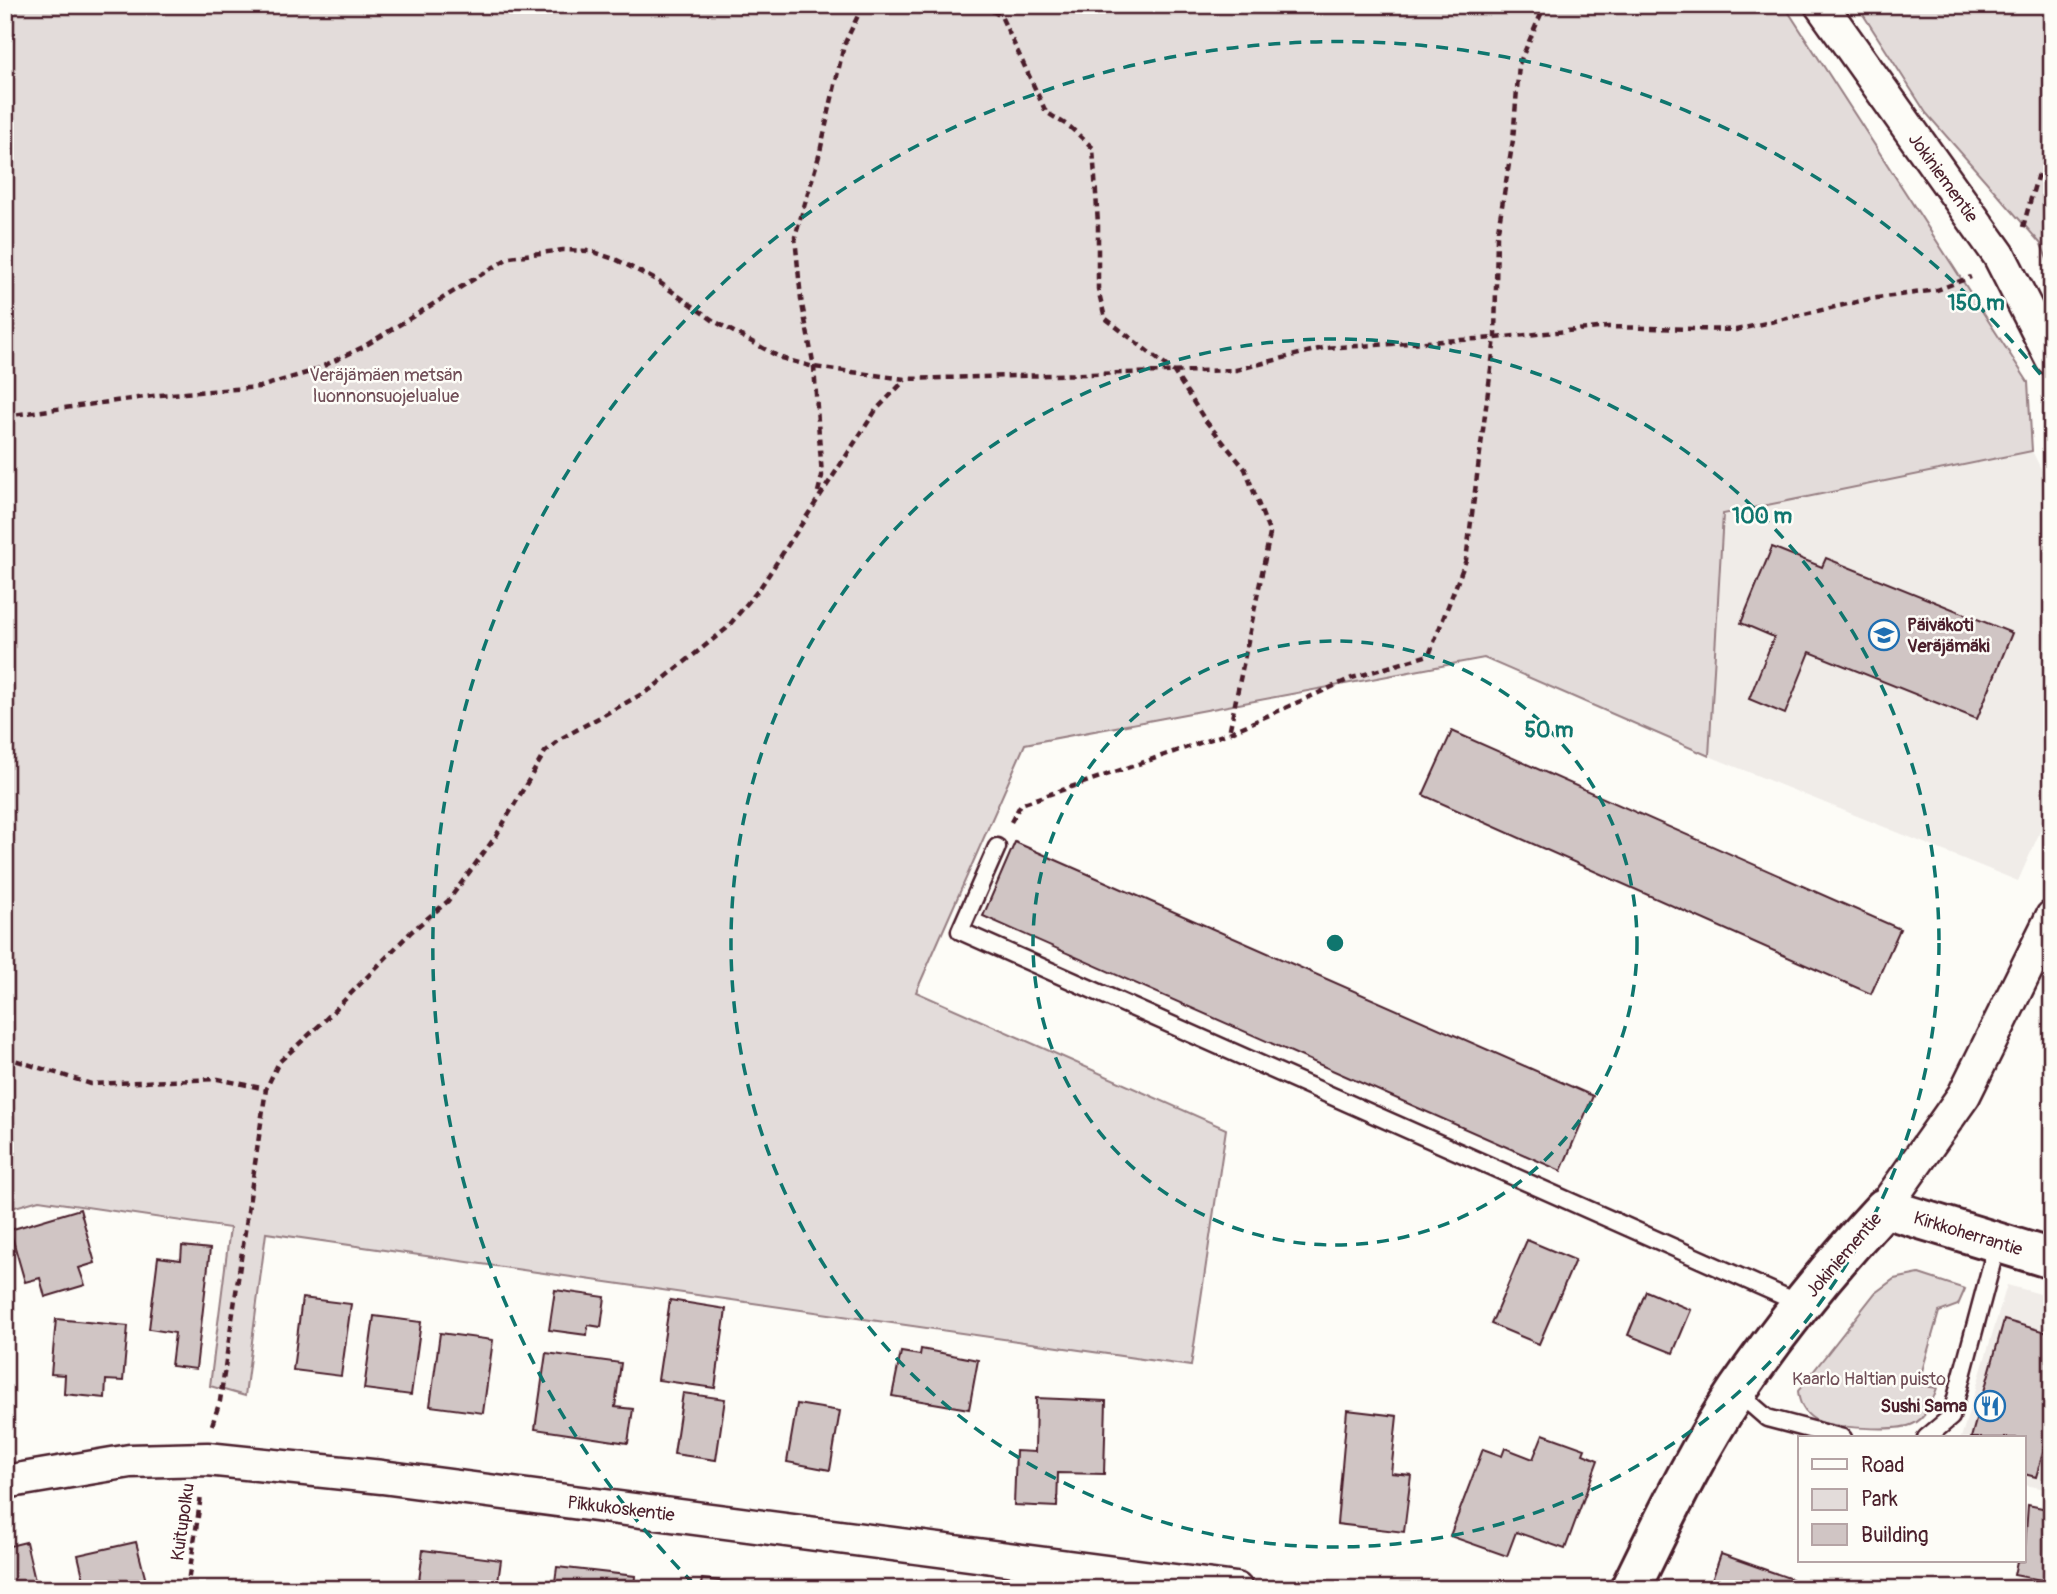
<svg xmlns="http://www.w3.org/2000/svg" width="2057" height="1594" font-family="Pangolin,sans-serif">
<rect width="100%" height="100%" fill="#fdfcf7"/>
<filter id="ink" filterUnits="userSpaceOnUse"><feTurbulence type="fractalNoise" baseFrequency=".0143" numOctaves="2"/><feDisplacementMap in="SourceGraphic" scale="14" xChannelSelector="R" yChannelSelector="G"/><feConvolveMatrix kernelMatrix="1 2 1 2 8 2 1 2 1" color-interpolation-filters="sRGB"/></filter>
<g filter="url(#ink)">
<!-- built -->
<g fill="#f0ece8">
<path d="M2032,451L2052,491V805L2018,881L1709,756L1722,514Z"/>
<path d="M2007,1285L2052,1297V1490L2024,1485V1438H1961Z"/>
</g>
<!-- green -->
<g fill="#e3dcda" stroke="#967e82" stroke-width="2">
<path d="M5,5H1784L2028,382L2032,451L1723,514L1709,756L1484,658L1025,744L916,992L1226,1129L1191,1366L266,1233L245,1396L210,1386L230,1228L39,1200L5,1210Z"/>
<path d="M1857,5H2052V271L2041,244L1926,113Z"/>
<path d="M1919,1274L1965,1289L1958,1305L1939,1312L1918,1385L1937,1388C1932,1401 1927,1418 1913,1424C1897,1432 1829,1428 1814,1419C1804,1413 1799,1402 1798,1391L1875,1293L1894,1279Z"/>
</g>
<!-- building -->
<g fill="#d0c5c4" stroke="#4a1f2b" stroke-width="2">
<path d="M1772,547L1822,567L1826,558L2012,633L1977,719L1810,652L1785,714L1749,699L1774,637L1741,623Z"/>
<path d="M1452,731L1900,929L1871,994L1423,795Z"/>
<path d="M1015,842L1593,1096L1561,1171L983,916Z"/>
<path d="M80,1209L95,1263L79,1268L85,1285L45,1297L40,1278L25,1282L10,1230Z"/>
<path d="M1527,1240L1575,1260L1539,1344L1491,1324Z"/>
<path d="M182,1246L210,1249L196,1369L171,1366L175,1333L149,1329L158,1257L181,1260Z"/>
<path d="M555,1290L605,1297L601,1327L588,1325L587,1335L549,1330Z"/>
<path d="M1646,1291L1691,1310L1673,1353L1628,1335Z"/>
<path d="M302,1298L351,1304L341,1376L293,1370Z"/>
<path d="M670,1300L726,1309L715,1388L658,1380Z"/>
<path d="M374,1316L421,1322L411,1395L364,1389Z"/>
<path d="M56,1319L128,1326L123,1381L106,1380L105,1398L64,1394L65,1375L51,1374Z"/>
<path d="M2004,1320L2052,1334V1421L2036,1477L2024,1474V1438H1971Z"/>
<path d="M440,1333L493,1340L483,1413L430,1406Z"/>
<path d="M921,1349L978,1360L969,1409L892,1396L901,1352L920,1355Z"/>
<path d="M546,1353L621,1363L615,1407L633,1409L628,1443L535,1429Z"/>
<path d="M683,1393L725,1399L716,1460L674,1454Z"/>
<path d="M1036,1398L1106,1401L1104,1474L1058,1473L1057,1507L1014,1505L1016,1451L1035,1452Z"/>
<path d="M797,1404L840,1411L830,1470L787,1462Z"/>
<path d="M1347,1410L1397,1416L1391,1473L1411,1475L1404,1532L1337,1524Z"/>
<path d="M1543,1434L1585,1449L1583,1454L1598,1460L1565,1549L1516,1532L1507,1556L1450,1536L1483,1449L1502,1456L1505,1448L1533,1459Z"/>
<path d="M2028,1505L2052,1510V1582L2014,1575L2017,1561H2024Z"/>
<path d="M26,1542L37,1589H5V1547Z"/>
<path d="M136,1542L148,1589H86L78,1555Z"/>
<path d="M423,1550L501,1560L497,1589H418Z"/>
<path d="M1721,1554L1792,1579L1788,1589H1709Z"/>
<path d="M557,1567L635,1576L634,1589H554Z"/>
<path d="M702,1579L780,1588V1589H700Z"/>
</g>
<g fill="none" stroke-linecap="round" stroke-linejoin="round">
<!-- lane casing -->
<g stroke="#4a1f2b" stroke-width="21">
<g id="lane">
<path d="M997,847L960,931L1801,1304"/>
<path d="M1737,1392L1767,1418L1843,1438"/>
<path d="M1926,1438L1951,1417L1997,1244"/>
</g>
</g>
<!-- street casing -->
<g stroke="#4a1f2b" stroke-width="37">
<g id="street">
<path d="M1821,5L1999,255L2052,359"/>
<path d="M1884,1208L1964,1095L2052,917"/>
<path d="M5,1482L130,1461L207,1459L382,1477L1236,1589"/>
</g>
</g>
<!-- secondary casing -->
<g stroke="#4a1f2b" stroke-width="44">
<path id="secondary" d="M1630,1589C1663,1522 1695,1453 1737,1391C1781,1327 1831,1265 1884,1208L2052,1259"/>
</g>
<!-- path -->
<g stroke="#4a1f2b" stroke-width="4.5" stroke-dasharray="7 5" stroke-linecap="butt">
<path d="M982,5L1001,16L1046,112L1070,127L1093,148L1098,224V289L1105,318L1174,372L1205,420L1245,469L1270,534L1229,733L1352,678L1429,655L1466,560L1495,338L1497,236L1513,140L1519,64L1545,5"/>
<path d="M5,15L24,5"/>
<path d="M2023,227L2037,177L2052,165"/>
<path d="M5,416L160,395L260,387L313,371L363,347L510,257L563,250L591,251L617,260L656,280L714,321L781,358L814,367L905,379L1236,370L1323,348L1495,338L1608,327L1736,330L1869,299L1937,290L1971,277"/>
<path d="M818,492L822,476L814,367L801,299L795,237L819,156L844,45L863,5"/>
<path d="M1011,822L1021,804L1229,733"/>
<path d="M5,1057L91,1084L218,1079L266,1089"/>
<path d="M212,1425L220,1401L266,1089L279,1062L322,1023L411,932L448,901L496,836L545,752L562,738L651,689L726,629L760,588L876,410L905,380"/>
<path d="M187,1589L201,1496"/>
</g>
<!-- lane -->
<use href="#lane" stroke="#fdfcf7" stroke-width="16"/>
<!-- street -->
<use href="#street" stroke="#fdfcf7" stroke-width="32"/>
<!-- secondary -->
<use href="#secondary" stroke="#fdfcf7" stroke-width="38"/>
</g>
</g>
<!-- distance rings -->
<g fill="none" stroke="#0f766e" stroke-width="3.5" stroke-dasharray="12 9">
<circle cx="1335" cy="943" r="302"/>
<circle cx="1335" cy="943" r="604"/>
<path d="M694 1584A906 906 0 1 1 2049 385"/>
</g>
<!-- icons -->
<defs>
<g id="school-ring" transform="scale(1.575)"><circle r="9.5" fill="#fdfcf7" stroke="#1f6fb2" stroke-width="1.5"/><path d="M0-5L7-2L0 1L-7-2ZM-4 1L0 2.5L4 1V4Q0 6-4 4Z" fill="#1f6fb2"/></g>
<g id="restaurant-ring" transform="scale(1.575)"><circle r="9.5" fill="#fdfcf7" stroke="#1f6fb2" stroke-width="1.5"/><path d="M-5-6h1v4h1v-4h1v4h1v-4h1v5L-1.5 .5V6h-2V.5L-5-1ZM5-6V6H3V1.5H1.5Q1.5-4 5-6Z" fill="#1f6fb2"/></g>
</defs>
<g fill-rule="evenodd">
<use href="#school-ring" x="1884" y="635"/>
<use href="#restaurant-ring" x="1990" y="1406"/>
</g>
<g text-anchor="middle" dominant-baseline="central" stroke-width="5" stroke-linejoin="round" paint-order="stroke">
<!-- street labels -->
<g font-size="18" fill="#4a1f2b" stroke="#fdfcf7">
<text transform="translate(1943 178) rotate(54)">Jokiniementie</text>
<text transform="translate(1968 1234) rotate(17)">Kirkkoherrantie</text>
<text transform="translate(1844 1255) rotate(-49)">Jokiniementie</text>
<text transform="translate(621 1509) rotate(7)">Pikkukoskentie</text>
<text transform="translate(183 1522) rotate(-82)">Kuitupolku</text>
</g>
<!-- park labels -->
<g font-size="18" fill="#704e57" stroke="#fdfcf7">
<text x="386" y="375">Veräjämäen metsän<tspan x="386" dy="21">luonnonsuojelualue</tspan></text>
<text x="1869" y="1379">Kaarlo Haltian puisto</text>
</g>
<!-- poi labels -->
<g font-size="18" font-weight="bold" fill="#4a1f2b" stroke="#fdfcf7" text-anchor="start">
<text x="1907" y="625">Päiväkoti<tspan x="1907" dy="21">Veräjämäki</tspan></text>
<text x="1967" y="1406" text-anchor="end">Sushi Sama</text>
</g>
</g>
<circle cx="1335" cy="943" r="10" fill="#0f766e" stroke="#fdfcf7" stroke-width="3.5"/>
<g font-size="21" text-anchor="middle" font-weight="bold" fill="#0f766e" stroke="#fdfcf7" stroke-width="5" stroke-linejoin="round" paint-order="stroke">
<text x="1976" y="310">150 m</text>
<text x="1762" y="523">100 m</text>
<text x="1549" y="737">50 m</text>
</g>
<!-- margin -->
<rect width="2057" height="1594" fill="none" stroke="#fdfcf7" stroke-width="28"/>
<rect x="14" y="14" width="2029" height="1566" fill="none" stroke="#4a1f2b" stroke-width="2.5" filter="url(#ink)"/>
<!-- legend -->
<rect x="1798" y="1436" width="228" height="126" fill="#fdfcf7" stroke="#b5a4a5" stroke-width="2"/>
<rect x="1812" y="1459" width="35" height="10" fill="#fdfcf7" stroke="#b5a4a5" stroke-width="2"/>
<text x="1861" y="1472" font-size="21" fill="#4a1f2b">Road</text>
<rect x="1812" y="1489" width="35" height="21" fill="#e3dcda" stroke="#b5a4a5" stroke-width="2"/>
<text x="1861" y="1506" font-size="21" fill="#4a1f2b">Park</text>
<rect x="1812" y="1524" width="35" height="21" fill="#d0c5c4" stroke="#b5a4a5" stroke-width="2"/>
<text x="1861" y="1542" font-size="21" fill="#4a1f2b">Building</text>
</svg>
